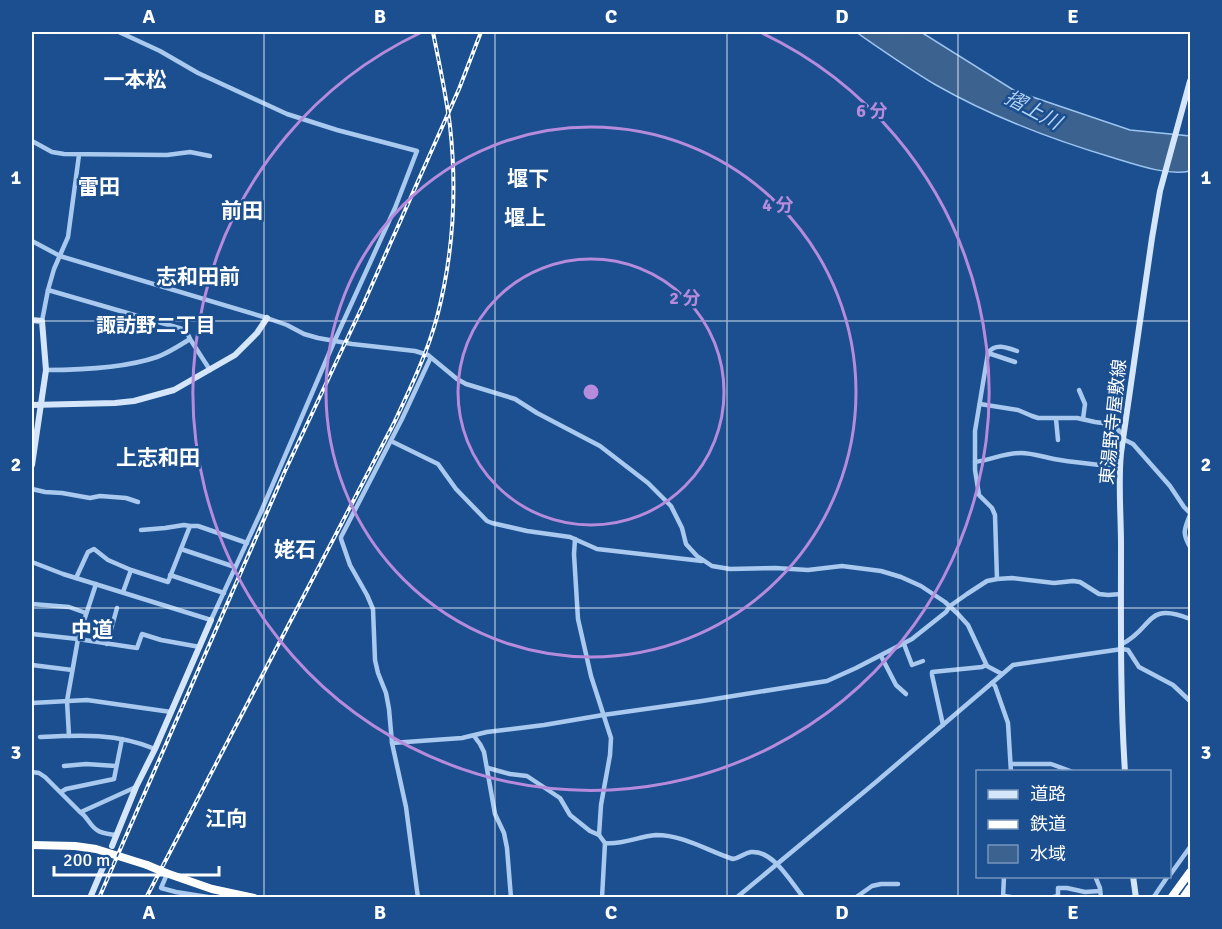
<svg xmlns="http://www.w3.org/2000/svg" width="1222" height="929" font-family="Signika,'Noto Sans JP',sans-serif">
<rect width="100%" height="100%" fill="#1b4f8f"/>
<!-- water -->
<path fill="#3c6290" stroke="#9cc4f0" stroke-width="1.5" d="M856,32H921L1015,91L1130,130L1190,136V171C1168,176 1137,165 1114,158C1053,140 992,117 936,85C909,69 882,50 856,32Z"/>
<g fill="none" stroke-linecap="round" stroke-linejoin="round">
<!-- street -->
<g stroke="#a9c9ee" stroke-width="4.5">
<path d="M32,141L52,152L64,154L167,155L190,152L210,156"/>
<path d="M32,241L60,256L267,318L287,325L304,334L318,338L352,344L415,351L428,355L457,379L466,384L515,399L537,413L600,446L648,483L671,506L682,528L686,544L697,556L712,566L730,569L775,568L808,570L842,566L881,571L901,577L921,586L945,602L958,614L968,625L987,666L1002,674"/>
<path d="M48,290L186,330L190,339L210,370"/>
<path d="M42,321L48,290L54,269L68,237L79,155"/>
<path d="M988,353L1015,362"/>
<path d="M46,370C80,370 125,368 157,357C168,353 179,346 190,339"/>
<path d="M1079,390L1085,404L1083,419"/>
<path d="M980,404L1018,410L1032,416L1038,418H1077L1095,422L1110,424L1116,427L1123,436"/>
<path d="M1056,419L1058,440"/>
<path d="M1123,439L1133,444L1170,486L1184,507L1190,513"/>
<path d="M391,441L438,464L456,489L487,521L492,523L527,531L570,537L597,549L702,561"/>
<path d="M975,462C990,460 1005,453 1021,453C1032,453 1043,457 1054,459C1075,463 1098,464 1120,468"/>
<path d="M32,489L45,492L62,493L90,498L100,496L126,498L138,502"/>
<path d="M1190,515C1184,530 1182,533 1190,547"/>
<path d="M141,530L165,528L184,525L190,526H198L247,543"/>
<path d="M575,539L574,554L578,619L591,676L611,738L610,755L601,805L599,835"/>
<path d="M181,549L235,567"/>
<path d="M32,562L63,574L211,620L260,514L334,342L395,208L417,151L337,130L287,114L198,73L160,51L119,32"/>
<path d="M170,575L224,593"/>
<path d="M76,578L88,552L94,549L108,560L131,570L168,582L190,526"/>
<path d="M997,579L995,515L992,508L979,495L975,470V431L988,353C995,343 1006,347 1017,351"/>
<path d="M123,592L131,570"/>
<path d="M32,604L69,607L86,613"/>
<path d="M32,634L78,639L137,648L142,634L161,640L200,647"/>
<path d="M107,644L117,608"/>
<path d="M904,644L912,665L923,661"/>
<path d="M1122,644C1154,628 1145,601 1190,619"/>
<path d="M881,656L896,685L906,694"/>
<path d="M32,665L72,670"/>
<path d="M992,683L995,686L1008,723L1011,772"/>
<path d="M32,703L87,700L171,712"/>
<path d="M943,725L932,675V672L982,667L986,665"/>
<path d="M69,736L67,701L78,639L96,584"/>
<path d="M474,736L480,744L484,752L495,814L504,833L507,848L511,898"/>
<path d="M40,737C80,735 117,733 155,749"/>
<path d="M392,743L462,738L487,732L544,725L603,715L702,701L827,681L856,668L912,639L946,612L950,606L967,594L987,581L997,579L1012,578L1054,583L1073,581L1080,582L1099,594L1108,595L1121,594"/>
<path d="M1011,764H1051L1073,772"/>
<path d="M64,766L86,764L116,766"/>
<path d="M488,768L510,774L527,776L560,798L570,815L590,831L599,835L605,843C623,845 639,836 656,835C684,835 708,851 733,859C740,858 744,853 751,852C774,850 791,883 804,898"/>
<path d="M32,772L39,773L45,777L80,812C87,816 90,826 97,830C102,834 110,834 116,835"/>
<path d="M61,792L66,789L114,779L122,739"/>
<path d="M81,812L136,787"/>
<path d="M167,874L161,888L176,892L214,898"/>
<path d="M1170,875L1190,847"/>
<path d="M1095,876L1100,888L1101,898"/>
<path d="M1003,896L1018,898"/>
<path d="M418,898L406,807L392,743L389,709L386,693L378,673L375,660L373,609L367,595L350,565L341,539V537L402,419L430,359"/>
<path d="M602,898L605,843"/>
<path d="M736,898L876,782L1013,665L1122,649L1128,650L1139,667L1173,685L1190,701"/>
<path d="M855,898L872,886L881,884H898"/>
<path d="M1003,898L1004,876"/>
<path d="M1050,898L1058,896V888H1067L1085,892L1100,891"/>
<path d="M1153,898L1168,876"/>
</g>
<!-- secondary -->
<g stroke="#d6e6fa" stroke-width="6">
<path d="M32,320L42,321L46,370L32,465"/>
<path d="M32,405L115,403L134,401L174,390L235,355L257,333L267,318"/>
<path d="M1125,772C1120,696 1121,621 1121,545C1121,514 1118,483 1121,453L1152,238L1160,191L1190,81"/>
<path d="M112,846L136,787L155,749L211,620"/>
<path d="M1133,876L1136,898"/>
<path d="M90,898L106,860"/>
</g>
<!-- highway -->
<g stroke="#fff" stroke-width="8">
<path d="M32,845L75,846L96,849L147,865"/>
<path d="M166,873L212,889L254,898"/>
<path d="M1171,898L1190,872"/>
<path d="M1183,898L1190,888"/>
</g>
<!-- rail casing -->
<g stroke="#fff" stroke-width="4">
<g id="rail">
<path d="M99,898L285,471L363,305L459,89L481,32"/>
<path d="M146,898L394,423C410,389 427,354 437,317C453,256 457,189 450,126C446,94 439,63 433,32"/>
</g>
</g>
<!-- rail -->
<use href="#rail" stroke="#1b4f8f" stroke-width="1.5" stroke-dasharray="4.5" stroke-linecap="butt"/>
<!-- highway-bridge -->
<path stroke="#fff" stroke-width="8" d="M147,865L166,873"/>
</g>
<!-- grid -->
<path fill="none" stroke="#fff" stroke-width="1.5" stroke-opacity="0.55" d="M264,32V898M495,32V898M727,32V898M958,32V898M32,321H1190M32,608H1190"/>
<!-- distance rings -->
<g fill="none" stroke="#b68bdc" stroke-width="3">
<circle cx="591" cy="392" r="133"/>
<circle cx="591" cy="392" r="265"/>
<path d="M762 33A398 398 0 1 1 420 33"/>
</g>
<g text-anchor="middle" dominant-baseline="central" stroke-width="5" stroke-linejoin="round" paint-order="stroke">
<!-- street labels -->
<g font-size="18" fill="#fff" stroke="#1b4f8f">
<text transform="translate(1113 422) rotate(-84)">東湯野寺屋敷線</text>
</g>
<!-- water labels -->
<g font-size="20" font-style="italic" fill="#b5d3f5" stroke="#1b4f8f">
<text transform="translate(1033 110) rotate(28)">摺上川</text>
</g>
<!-- neighbourhood labels -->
<g font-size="20" font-weight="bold" fill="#fff" stroke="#1b4f8f">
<text x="156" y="325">諏訪野二丁目</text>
</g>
<!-- quarter labels -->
<g font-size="21" font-weight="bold" fill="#fff" stroke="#1b4f8f">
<text x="135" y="80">一本松</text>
<text x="528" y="179">堰下</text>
<text x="99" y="187">雷田</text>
<text x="242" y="211">前田</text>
<text x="525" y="218">堰上</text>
<text x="198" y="277">志和田前</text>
<text x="158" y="458">上志和田</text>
<text x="295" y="550">姥石</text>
<text x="92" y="630">中道</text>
<text x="226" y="819">江向</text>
</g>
</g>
<circle cx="591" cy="392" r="9" fill="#b68bdc" stroke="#1b4f8f" stroke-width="3"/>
<g font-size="18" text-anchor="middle" font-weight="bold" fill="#b68bdc" stroke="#1b4f8f" stroke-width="5" stroke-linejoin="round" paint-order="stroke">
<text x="872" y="117">6 分</text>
<text x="778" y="211">4 分</text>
<text x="685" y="304">2 分</text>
</g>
<!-- border -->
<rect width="1222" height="929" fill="none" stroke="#1b4f8f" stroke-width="66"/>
<!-- legend -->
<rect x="976" y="770" width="195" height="108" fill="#1b4f8f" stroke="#7695bc" stroke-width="1.5"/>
<rect x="988" y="790" width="30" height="9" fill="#d6e6fa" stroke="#7695bc" stroke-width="1.5"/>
<text x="1030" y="800" font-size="18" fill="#ffffff">道路</text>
<rect x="988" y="820" width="30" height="9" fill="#ffffff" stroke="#7695bc" stroke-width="1.5"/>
<text x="1030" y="830" font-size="18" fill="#ffffff">鉄道</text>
<rect x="988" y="845" width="30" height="18" fill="#3c6290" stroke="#7695bc" stroke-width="1.5"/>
<text x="1030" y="860" font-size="18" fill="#ffffff">水域</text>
<!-- scale -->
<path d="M54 866v9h165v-9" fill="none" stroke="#ffffff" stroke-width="3"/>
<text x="63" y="866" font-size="18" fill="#ffffff" stroke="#1b4f8f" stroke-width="4.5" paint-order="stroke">200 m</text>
<rect x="33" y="33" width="1156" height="863" fill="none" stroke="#fff" stroke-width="2"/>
<g font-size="20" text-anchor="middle" font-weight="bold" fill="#fff">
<text x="149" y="23">A</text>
<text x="380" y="23">B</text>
<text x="611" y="23">C</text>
<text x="842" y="23">D</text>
<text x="1073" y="23">E</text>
<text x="16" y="184">1</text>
<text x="1206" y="184">1</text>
<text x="16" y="471">2</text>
<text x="1206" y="471">2</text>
<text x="16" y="759">3</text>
<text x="1206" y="759">3</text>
<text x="149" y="919">A</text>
<text x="380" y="919">B</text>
<text x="611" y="919">C</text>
<text x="842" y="919">D</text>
<text x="1073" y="919">E</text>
</g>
</svg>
